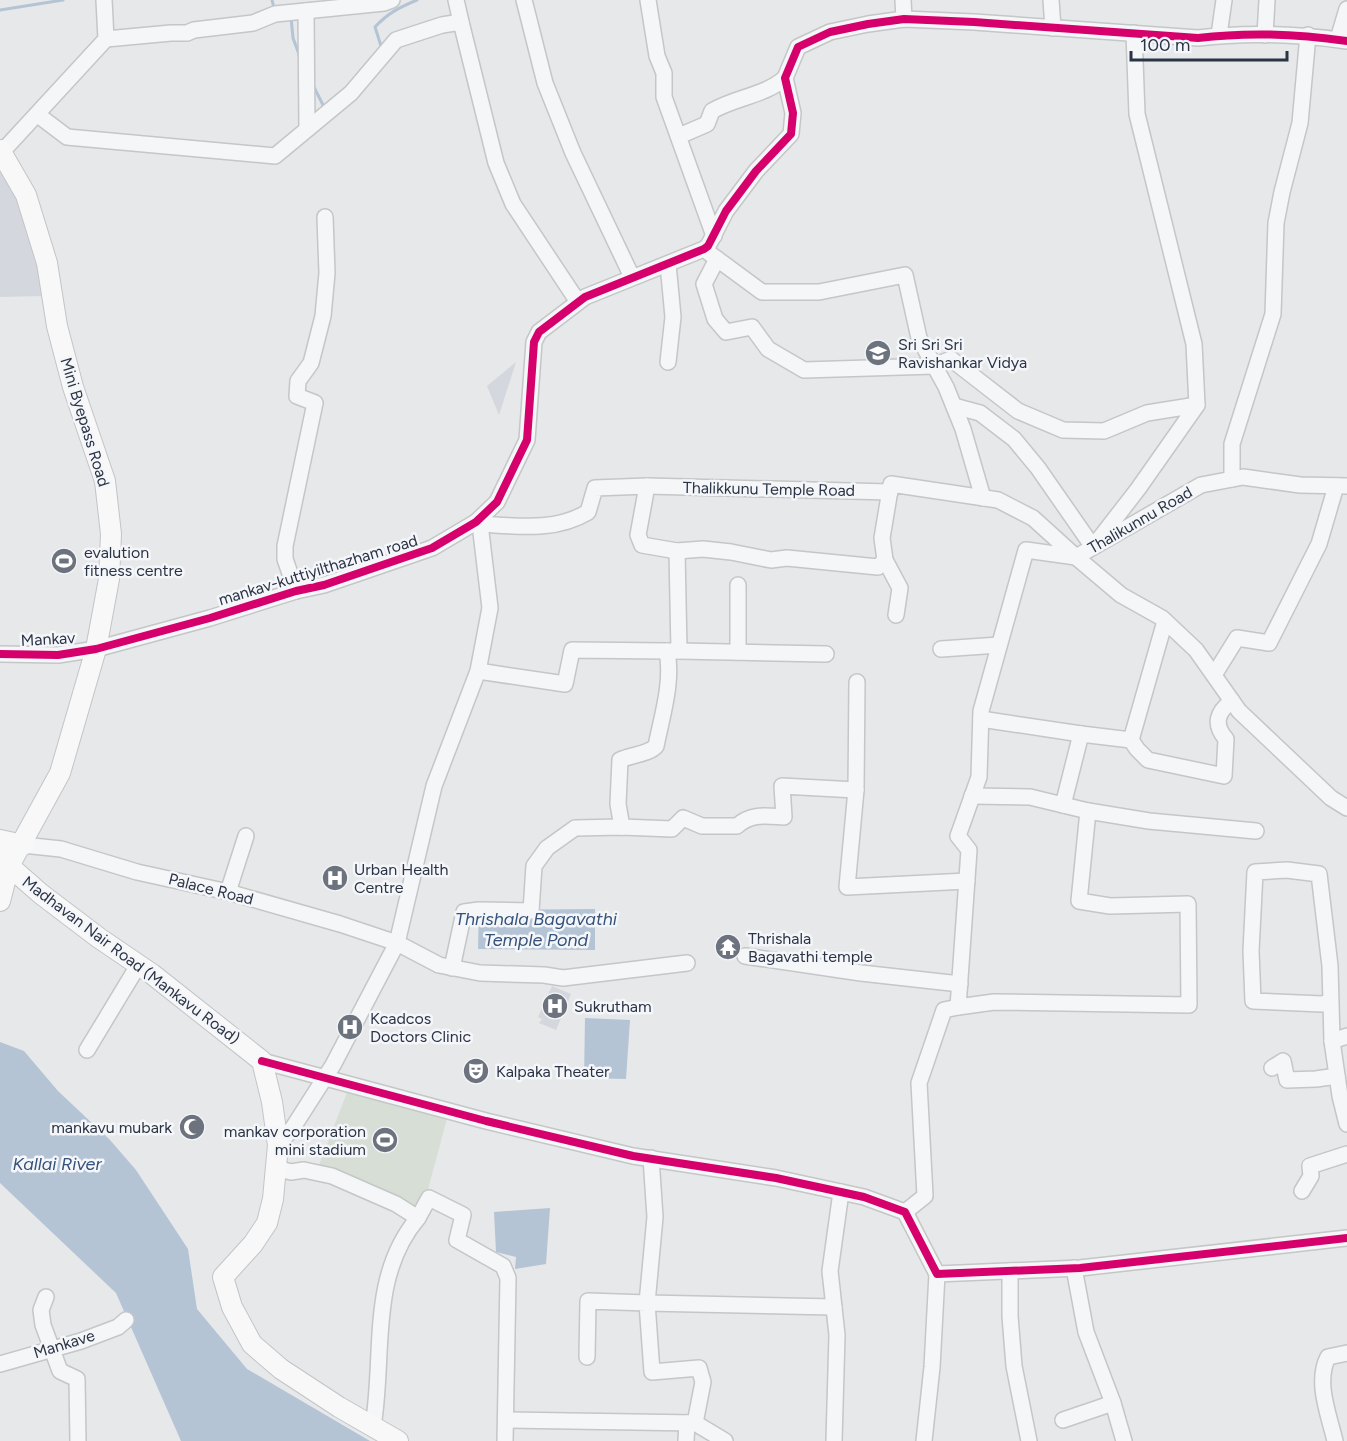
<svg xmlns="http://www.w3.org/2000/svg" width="1347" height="1441" font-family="Figtree,sans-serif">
<rect width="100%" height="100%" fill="#e6e8ea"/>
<!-- built -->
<g fill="#d4d7dd">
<path d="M0,160L29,221L45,296L0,297Z"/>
<path d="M516,362L499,415L487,386Z"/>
<path d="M552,986L571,994L556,1030L539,1023L542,1019L538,1017Z"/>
</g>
<!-- green -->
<path fill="#d6ded6" d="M348,1090L448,1115L421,1215L319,1165Z"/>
<!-- water -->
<g fill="#b4c4d5">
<path d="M595,909V950L478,949L479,910Z"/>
<path d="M585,1018L630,1020L626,1079L584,1078Z"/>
<path d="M0,1042L24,1051L58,1091L110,1140L136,1170L188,1249L197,1309L247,1369L370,1441H181L116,1293L0,1183Z"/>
<path d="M550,1208L546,1264L515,1269L516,1257L496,1252L494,1212Z"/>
</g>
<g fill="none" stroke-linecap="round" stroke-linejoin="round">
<!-- stream -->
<g stroke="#b4c4d5" stroke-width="3">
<path d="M272,0L274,8"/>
<path d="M0,10L63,0"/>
<path d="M291,17L293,38L300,57"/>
<path d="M382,49L375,27C388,13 400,7 417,0"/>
<path d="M313,85L324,107"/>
</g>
<!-- minor casing -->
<g stroke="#c4c6c8" stroke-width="18">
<g id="minor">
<path d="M456,0L461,22"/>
<path d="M524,0L545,83L573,153L632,277"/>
<path d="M648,0L657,56L664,73V97L714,236"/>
<path d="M903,0L904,19"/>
<path d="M1051,0L1053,28"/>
<path d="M306,11L307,129"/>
<path d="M1134,33L1137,114L1194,344L1197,405"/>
<path d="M1219,35L1224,0"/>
<path d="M1265,35L1267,0"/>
<path d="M106,39L171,33H187L194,30L253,23L275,14L384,3L392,0"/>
<path d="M1338,39L1347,9"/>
<path d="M38,115L67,137L275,156L351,93L396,40L442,25L461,22L496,163L513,204L578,302"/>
<path d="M679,136L707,124L712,111C736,97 764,96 785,78"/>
<path d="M1,153L106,39L104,0"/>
<path d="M709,253L762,292H819L905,275L919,338L946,387L963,429L983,498"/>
<path d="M717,259L704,284L715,319L726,332L752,327L768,349L804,370L934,366L951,359L1018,411L1063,430L1104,431L1147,413L1197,405L1138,489L1093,547L1038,468L1014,439L980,413L954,406"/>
<path d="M668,264L673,317L668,362"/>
<path d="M1232,479V444L1273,314L1276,223L1282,192L1300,123L1308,35"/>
<path d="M647,486L890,492"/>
<path d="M1347,486L1300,485L1243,477L1201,485L1076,557L1121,595L1162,618L1196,650L1239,711L1331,798L1347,808"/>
<path d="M476,522L480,524C517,526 555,532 588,512L595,488L647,486L638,535L642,545L677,551"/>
<path d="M738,585V652"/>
<path d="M296,591L285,559V546L315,403L297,396L298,381L311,363L323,316L327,273L325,217"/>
<path d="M896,615L900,588L885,560L882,538L891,484L998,500L1033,518L1076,557L1026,550L981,711L979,777L958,836L969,850L958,1007L944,1010L919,1083L925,1196L905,1212"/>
<path d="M941,649L999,645"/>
<path d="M679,651L826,654"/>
<path d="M0,654L58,655L96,649L210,618L296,591L324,585L432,548L476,522L497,502L527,440L534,342L539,332L585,297L704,249L708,246L726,211L756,171L791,134L793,113L785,78L798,47L830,32L868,24L904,19L974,22L1198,38C1247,32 1298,34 1347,41"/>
<path d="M478,671L565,684L572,650L667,651"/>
<path d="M1214,675L1237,638L1269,643L1319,544L1336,486"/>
<path d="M981,719L1081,734"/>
<path d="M1131,740L1165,621"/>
<path d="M856,790L847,887L967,881"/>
<path d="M1063,805L1081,734L1131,740L1137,749L1148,760L1224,776L1226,739C1213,724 1217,712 1232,701"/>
<path d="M1088,811L1149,821L1256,831"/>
<path d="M622,827L618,804L620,760C631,755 649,754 656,746C662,716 673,682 667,651H679L677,551L703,549L731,552L771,560L787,558L878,567L885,560"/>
<path d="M23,845L61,849L137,872L228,892L340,924L397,943L439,965L480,973L544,975L563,978L687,963"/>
<path d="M228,892L246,836"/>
<path d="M745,956L861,973L960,984"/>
<path d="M452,968L464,912L479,910L531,911L534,866L547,848L575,828L622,827L672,829L683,818L702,826H737C751,813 766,816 784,817L782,786L856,790L857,682"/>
<path d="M1331,1001L1322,1004L1253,1001L1251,951L1255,872L1287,870L1319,874L1330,966L1332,1041L1340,1096L1347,1124"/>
<path d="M958,1007L994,1002L1189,1005L1188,904L1110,906L1079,901L1088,811L1030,797L972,796"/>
<path d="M1332,1041L1347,1036"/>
<path d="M87,1050L139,964"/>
<path d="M262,1061L486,1121L633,1156L776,1178L864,1197L905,1212L937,1274L1080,1268L1347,1238"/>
<path d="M1272,1068L1283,1061L1287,1080L1316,1079L1337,1076"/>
<path d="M278,1145L292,1129L333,1065L397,943L434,786L478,671L490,608L480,524"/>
<path d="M651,1158L655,1217L647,1303L834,1307"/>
<path d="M276,1168L291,1172L304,1170L332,1176L396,1204L418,1218C368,1277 385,1356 373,1426"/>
<path d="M1302,1191L1311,1176L1310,1166L1347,1154"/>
<path d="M418,1218L429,1198L463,1215L457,1240L503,1266L508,1278L505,1441"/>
<path d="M1074,1268L1086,1332L1113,1403L1124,1441"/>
<path d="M1010,1271V1316L1014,1366L1029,1441"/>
<path d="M46,1297L41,1310L43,1325L60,1371L77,1379L78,1441"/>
<path d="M587,1357L588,1301L647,1303L652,1372L699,1368L703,1382L695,1423"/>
<path d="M0,1364L81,1341L118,1327L126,1320"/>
<path d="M506,1420L695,1423L725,1441"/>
<path d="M1063,1420L1113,1403"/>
<path d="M686,1441L687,1423"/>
<path d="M834,1441L837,1335L830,1271L841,1192"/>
<path d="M924,1441L932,1367L937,1274"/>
<path d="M1335,1441C1329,1415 1315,1382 1328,1357L1347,1353"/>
</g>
</g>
<!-- major casing -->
<g stroke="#c2c5c8" stroke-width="22">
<g id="major">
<path d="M0,150L26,195L47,263L57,326L73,387L105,481L111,534L109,579L96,649L60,773L9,866L0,901"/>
<path d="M0,840L23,845"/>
<path d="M0,858L41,894L99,938L152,974L262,1061L272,1102L278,1145L273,1199L267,1223L253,1244L223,1277L232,1307L252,1344L281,1369L339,1407L398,1441"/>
</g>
</g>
<!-- minor -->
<use href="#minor" stroke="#f5f6f7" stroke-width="15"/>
<!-- major -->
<use href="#major" stroke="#f8f8f8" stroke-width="20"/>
<!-- cycleway casing -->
<g stroke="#f4f6f9" stroke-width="11">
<g id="cycleway">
<path d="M0,654L58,655L96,649L210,618L296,591L324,585L432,548L476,522L497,502L527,440L534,342L539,332L585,297L704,249L708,246L726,211L756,171L791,134L793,113L785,78L798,47L830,32L868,24L904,19L974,22L1198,38C1247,32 1298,34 1347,41"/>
<path d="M262,1061L486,1121L633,1156L776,1178L864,1197L905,1212L937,1274L1080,1268L1347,1238"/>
</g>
</g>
<!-- cycleway -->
<use href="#cycleway" stroke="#d6006c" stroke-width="8"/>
</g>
<!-- icons -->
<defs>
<g id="school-disc" transform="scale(1.35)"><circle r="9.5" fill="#6c737f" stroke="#f4f6f9"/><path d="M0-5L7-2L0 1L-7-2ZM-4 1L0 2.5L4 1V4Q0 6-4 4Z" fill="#fff"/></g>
<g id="stadium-disc" transform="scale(1.35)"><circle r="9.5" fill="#6c737f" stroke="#f4f6f9"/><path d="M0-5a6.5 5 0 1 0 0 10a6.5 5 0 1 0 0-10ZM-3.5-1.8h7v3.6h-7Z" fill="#fff"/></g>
<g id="hospital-disc" transform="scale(1.35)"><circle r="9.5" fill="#6c737f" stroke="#f4f6f9"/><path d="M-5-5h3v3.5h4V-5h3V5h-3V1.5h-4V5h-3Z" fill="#fff"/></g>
<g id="temple-disc" transform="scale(1.35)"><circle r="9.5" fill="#6c737f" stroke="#f4f6f9"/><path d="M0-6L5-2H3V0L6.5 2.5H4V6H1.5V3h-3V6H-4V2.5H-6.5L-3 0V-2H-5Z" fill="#fff"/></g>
<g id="theatre-disc" transform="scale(1.35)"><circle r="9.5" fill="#6c737f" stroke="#f4f6f9"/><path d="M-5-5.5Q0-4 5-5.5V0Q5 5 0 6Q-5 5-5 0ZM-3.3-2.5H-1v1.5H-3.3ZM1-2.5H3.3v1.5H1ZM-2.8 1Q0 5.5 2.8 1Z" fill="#fff"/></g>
<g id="mosque-disc" transform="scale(1.35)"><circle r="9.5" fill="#6c737f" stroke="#f4f6f9"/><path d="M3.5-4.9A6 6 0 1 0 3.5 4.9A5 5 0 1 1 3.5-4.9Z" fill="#fff"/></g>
</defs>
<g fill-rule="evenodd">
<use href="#school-disc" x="878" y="353"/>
<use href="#stadium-disc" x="64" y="561"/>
<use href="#hospital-disc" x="335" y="878"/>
<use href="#temple-disc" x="728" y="947"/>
<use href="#hospital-disc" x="555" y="1006"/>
<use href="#hospital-disc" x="350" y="1027"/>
<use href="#theatre-disc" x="476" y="1071"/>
<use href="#mosque-disc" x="192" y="1127"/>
<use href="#stadium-disc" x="385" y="1140"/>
</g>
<g text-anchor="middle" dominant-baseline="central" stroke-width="5" stroke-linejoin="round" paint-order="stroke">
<!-- poi labels -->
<g font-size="16" fill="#2b3445" stroke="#f4f6f9" text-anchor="start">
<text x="898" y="344">Sri Sri Sri<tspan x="898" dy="18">Ravishankar Vidya</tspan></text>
<text x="84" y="552">evalution<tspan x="84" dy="18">fitness centre</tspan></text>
<text x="354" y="869">Urban Health<tspan x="354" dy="18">Centre</tspan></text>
<text x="748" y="938">Thrishala<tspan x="748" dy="18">Bagavathi temple</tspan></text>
<text x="574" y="1006">Sukrutham</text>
<text x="370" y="1018">Kcadcos<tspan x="370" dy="18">Doctors Clinic</tspan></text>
<text x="496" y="1071">Kalpaka Theater</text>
<text x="172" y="1127" text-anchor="end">mankavu mubark</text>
<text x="366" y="1131" text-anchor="end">mankav corporation<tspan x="366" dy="18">mini stadium</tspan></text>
</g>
<!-- street labels -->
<g font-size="16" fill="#2b3445" stroke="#f4f6f9">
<text transform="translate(85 422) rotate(73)">Mini Byepass Road</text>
<text transform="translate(769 489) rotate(1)">Thalikkunu Temple Road</text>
<text transform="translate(1140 520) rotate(-30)">Thalikunnu Road</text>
<text transform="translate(318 570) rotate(-17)">mankav-kuttiyilthazham road</text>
<text transform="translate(48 639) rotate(-3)">Mankav</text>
<text transform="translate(211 889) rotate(14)">Palace Road</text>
<text transform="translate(131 960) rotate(37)">Madhavan Nair Road (Mankavu Road)</text>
<text transform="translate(64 1344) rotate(-17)">Mankave</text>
</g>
<!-- water labels -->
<g font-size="18" font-style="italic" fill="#34527a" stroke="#f4f6f9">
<text x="536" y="919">Thrishala Bagavathi<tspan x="536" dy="21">Temple Pond</tspan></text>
<text x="57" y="1164">Kallai River</text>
</g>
</g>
<!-- scale -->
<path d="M1131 51v9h156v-9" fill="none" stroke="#2b3445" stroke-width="3"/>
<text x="1140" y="51" font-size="18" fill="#2b3445" stroke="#f4f6f9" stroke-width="4.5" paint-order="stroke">100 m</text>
</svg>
